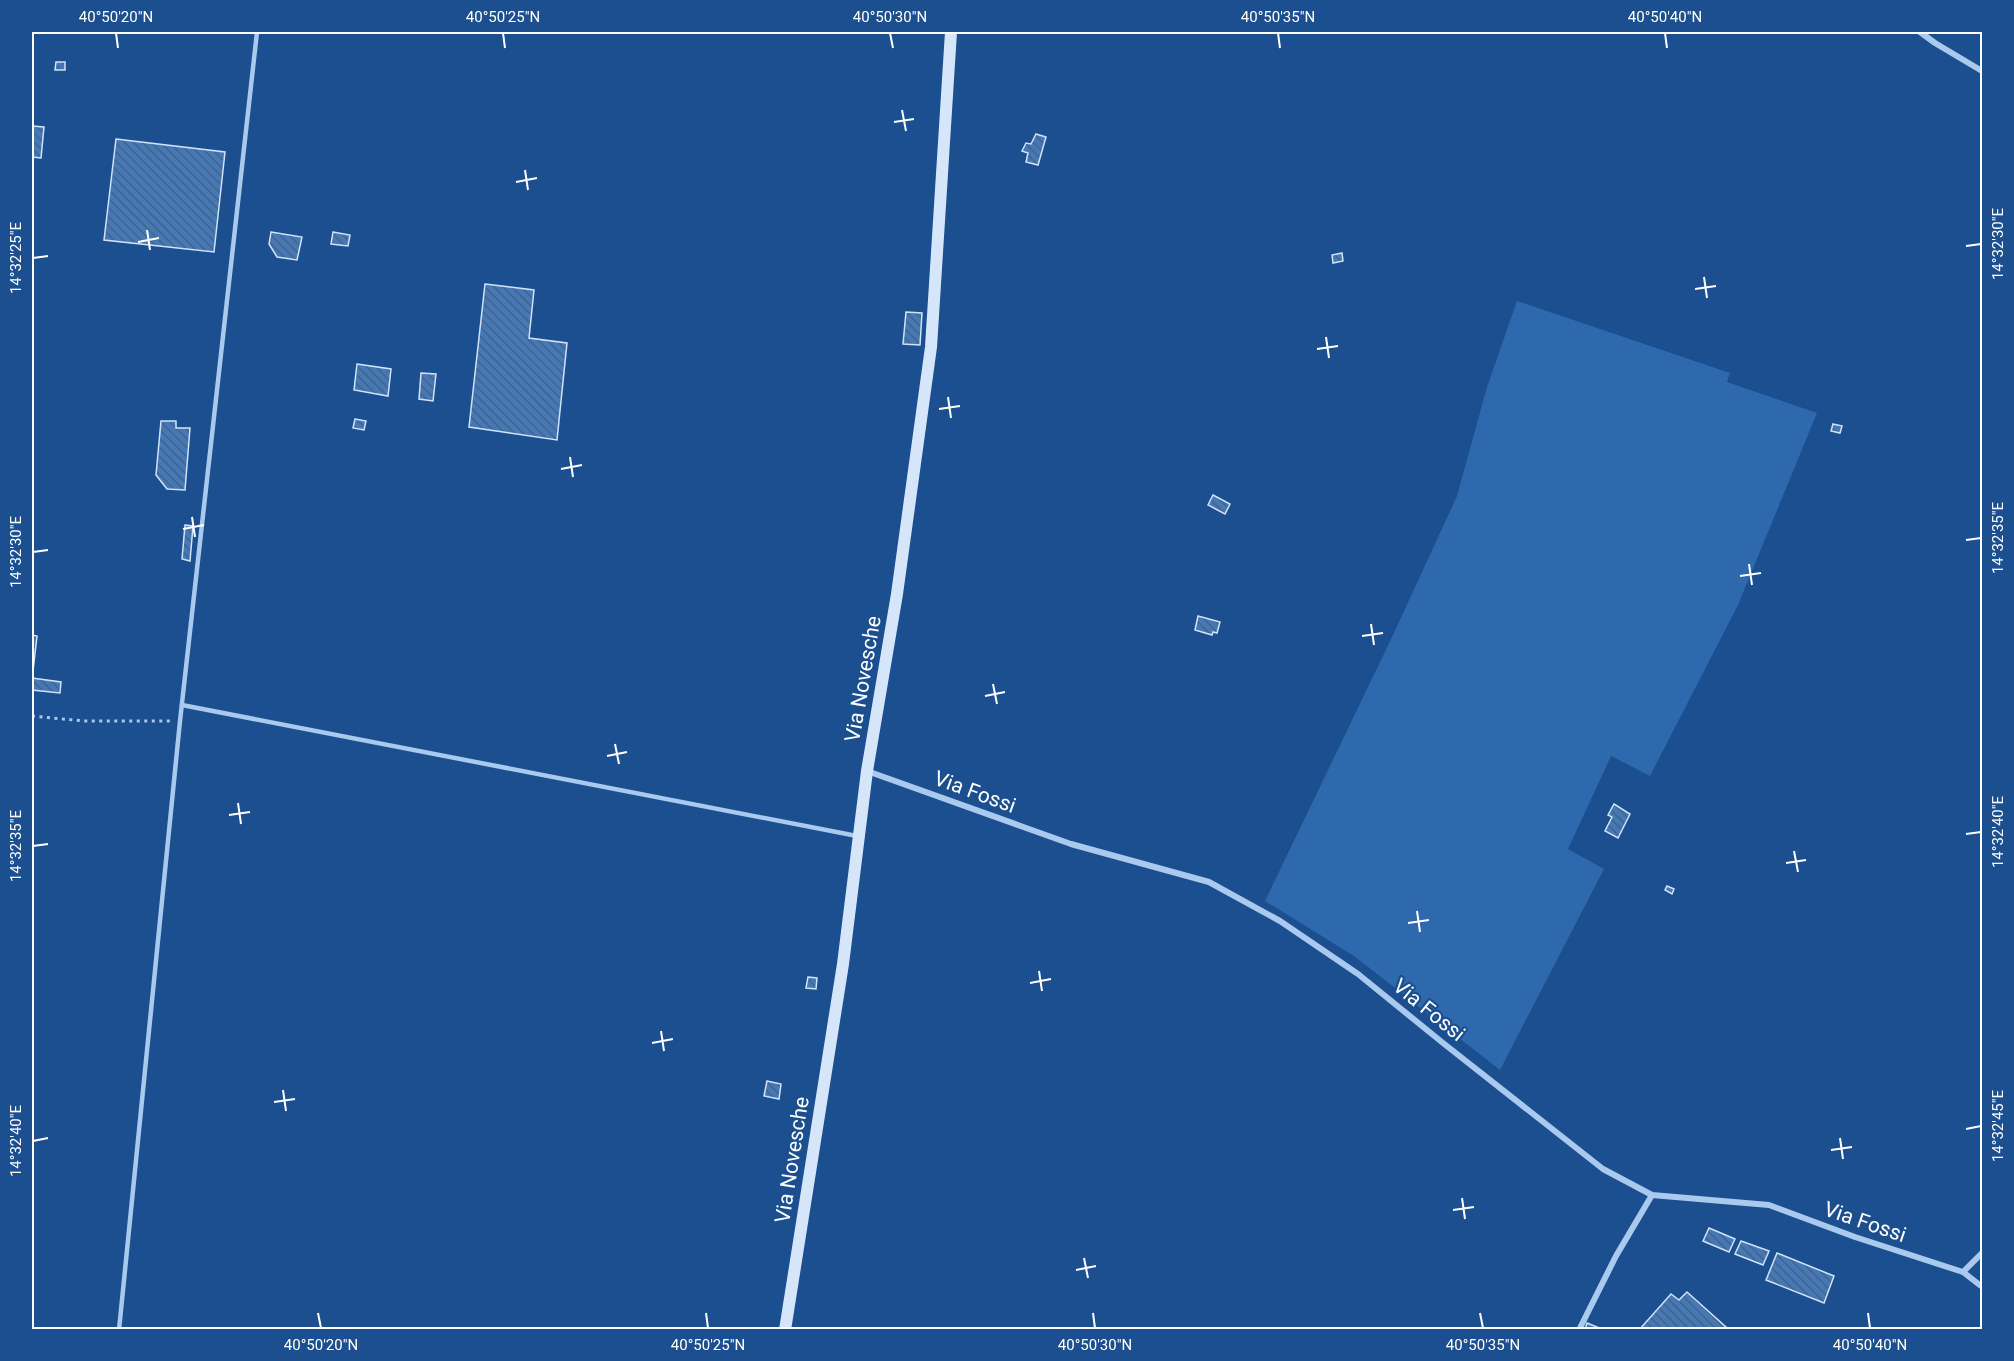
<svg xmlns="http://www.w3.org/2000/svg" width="2014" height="1361" font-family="Roboto,sans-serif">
<defs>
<pattern id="building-back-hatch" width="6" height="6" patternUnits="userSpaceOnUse" patternTransform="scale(1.5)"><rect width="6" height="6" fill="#4478b7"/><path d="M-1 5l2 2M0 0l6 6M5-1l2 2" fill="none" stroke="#486282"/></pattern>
</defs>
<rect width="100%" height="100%" fill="#1b4f8f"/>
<!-- green -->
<path fill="#2e69ad" d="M1517,301L1730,373L1727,382L1817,413L1738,605L1650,776L1611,756L1568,849L1604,869L1500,1070L1354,956L1265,901L1393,635L1457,496L1487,387Z"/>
<!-- building -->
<g fill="url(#building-back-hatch)" stroke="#cfe3fa" stroke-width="1.5">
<path d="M56,62H65V70H55Z"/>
<path d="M32,126L44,127L41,158L32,157Z"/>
<path d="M1036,134L1046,137L1038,165L1026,162L1028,153L1022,151L1026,143L1031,144Z"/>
<path d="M116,139L225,152L214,252L104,240Z"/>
<path d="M271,232L302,237L297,260L277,257L269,244Z"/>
<path d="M333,232L350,235L348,246L331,244Z"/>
<path d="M1342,253L1343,261L1333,263L1332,255Z"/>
<path d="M485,284L534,290L529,338L567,343L557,440L469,427Z"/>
<path d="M906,312L922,313L920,345L903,344Z"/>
<path d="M357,364L391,369L388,396L354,390Z"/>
<path d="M421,373L436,374L433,401L419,399Z"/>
<path d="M355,419L366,421L364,430L353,428Z"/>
<path d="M161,421H176V428H190L185,490L167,489L156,475Z"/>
<path d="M1833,424L1842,426L1840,433L1831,431Z"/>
<path d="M1213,495L1230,504L1225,514L1208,505Z"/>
<path d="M185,525L193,526L190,561L182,559Z"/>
<path d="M1198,616L1220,622L1217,633L1213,632L1212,635L1195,630Z"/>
<path d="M32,635L37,636L32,680Z"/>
<path d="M32,678L61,682L60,693L32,690Z"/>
<path d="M1614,804L1630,814L1618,838L1605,831L1612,817L1608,815Z"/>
<path d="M1667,886L1674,889L1672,894L1665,890Z"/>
<path d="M808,977L817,978L816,989L806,988Z"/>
<path d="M767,1081L781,1084L779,1099L764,1096Z"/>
<path d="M1709,1228L1735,1239L1729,1252L1703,1241Z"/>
<path d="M1741,1241L1769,1251L1763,1265L1735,1254Z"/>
<path d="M1777,1253L1834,1276L1824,1303L1766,1280Z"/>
<path d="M1687,1292L1727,1328L1726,1330H1639L1671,1294L1679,1300Z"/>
<path d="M1587,1323L1602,1329L1601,1330H1585Z"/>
</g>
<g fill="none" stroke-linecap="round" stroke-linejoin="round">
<!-- path -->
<path stroke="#a9c9ee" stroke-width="3" stroke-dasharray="3 4.5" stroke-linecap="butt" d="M32,716L84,721H170"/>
<!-- lane -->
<g stroke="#a9c9ee" stroke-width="4.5">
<path d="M182,705L857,836"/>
<path d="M119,1330L180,721L257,32"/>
</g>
<!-- street -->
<g stroke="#a9c9ee" stroke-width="6">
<path d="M1920,32L1935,43L1982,71"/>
<path d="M867,771L1071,844L1209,882L1280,921L1358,974L1443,1043L1603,1169L1652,1195L1769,1205L1855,1237L1963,1272"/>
<path d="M1981,1286L1963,1272L1982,1253"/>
<path d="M1579,1330L1616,1256L1652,1195"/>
</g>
<!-- secondary -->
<path stroke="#d6e6fa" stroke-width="12" d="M785,1330L843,964L867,771L897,594L931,347L951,32"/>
</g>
<!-- ticks -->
<path fill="none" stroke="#fff" stroke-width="2" d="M116,33L118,48M503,33L505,48M890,33L893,48M1278,33L1280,48M1665,33L1667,48M902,110L906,131M894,122L914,119M525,170L528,190M516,182L537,178M147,230L150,250M138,242L159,238M1966,246L1981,244M33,258L48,256M1704,277L1707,298M1695,289L1716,286M1326,337L1329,358M1317,349L1338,346M948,397L951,418M939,409L960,406M570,457L573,477M561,469L582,465M192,517L195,537M183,529L204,525M1966,540L1981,538M33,552L48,550M1749,564L1752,585M1740,576L1761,573M1371,624L1374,645M1362,636L1383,633M993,684L997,704M985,696L1005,692M615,744L619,764M607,756L627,752M238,803L241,824M229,815L250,812M1966,834L1981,832M33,846L48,844M1794,851L1798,872M1786,863L1806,860M1417,911L1420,932M1408,923L1429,920M1039,971L1042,991M1030,983L1051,979M661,1031L664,1051M652,1043L673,1039M283,1090L286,1111M274,1102L295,1099M1966,1129L1981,1126M1840,1138L1843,1159M33,1141L48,1138M1831,1150L1852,1147M1462,1198L1465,1219M1453,1210L1474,1207M1084,1258L1088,1278M1076,1270L1096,1266M318,1313L321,1328M706,1313L708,1328M1093,1313L1095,1328M1480,1313L1483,1328M1868,1313L1870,1328"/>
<g text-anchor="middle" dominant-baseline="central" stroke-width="4.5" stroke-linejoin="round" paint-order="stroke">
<!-- street labels -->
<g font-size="21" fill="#fff" stroke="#1b4f8f">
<text transform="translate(863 679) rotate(-80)">Via Novesche</text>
<text transform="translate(975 792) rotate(20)">Via Fossi</text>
<text transform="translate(1429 1010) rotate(39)">Via Fossi</text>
<text transform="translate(792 1160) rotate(-81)">Via Novesche</text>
<text transform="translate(1865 1222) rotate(19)">Via Fossi</text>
</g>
</g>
<!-- border -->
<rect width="2014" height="1361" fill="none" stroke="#1b4f8f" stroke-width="66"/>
<rect x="33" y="33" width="1948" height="1295" fill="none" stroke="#fff" stroke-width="2"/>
<g font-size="15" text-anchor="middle" fill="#fff">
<text x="116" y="22">40°50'20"N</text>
<text x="503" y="22">40°50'25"N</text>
<text x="890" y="22">40°50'30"N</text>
<text x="1278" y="22">40°50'35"N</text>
<text x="1665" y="22">40°50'40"N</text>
<text transform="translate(1998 244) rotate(-90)" y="5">14°32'30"E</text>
<text transform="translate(16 258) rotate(-90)" y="5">14°32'25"E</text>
<text transform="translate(1998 538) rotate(-90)" y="5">14°32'35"E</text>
<text transform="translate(16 552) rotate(-90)" y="5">14°32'30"E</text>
<text transform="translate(1998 832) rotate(-90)" y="5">14°32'40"E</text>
<text transform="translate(16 846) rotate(-90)" y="5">14°32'35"E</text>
<text transform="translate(1998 1126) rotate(-90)" y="5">14°32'45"E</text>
<text transform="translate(16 1141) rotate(-90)" y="5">14°32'40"E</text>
<text x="321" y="1350">40°50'20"N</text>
<text x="708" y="1350">40°50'25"N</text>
<text x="1095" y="1350">40°50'30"N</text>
<text x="1483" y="1350">40°50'35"N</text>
<text x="1870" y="1350">40°50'40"N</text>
</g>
</svg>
